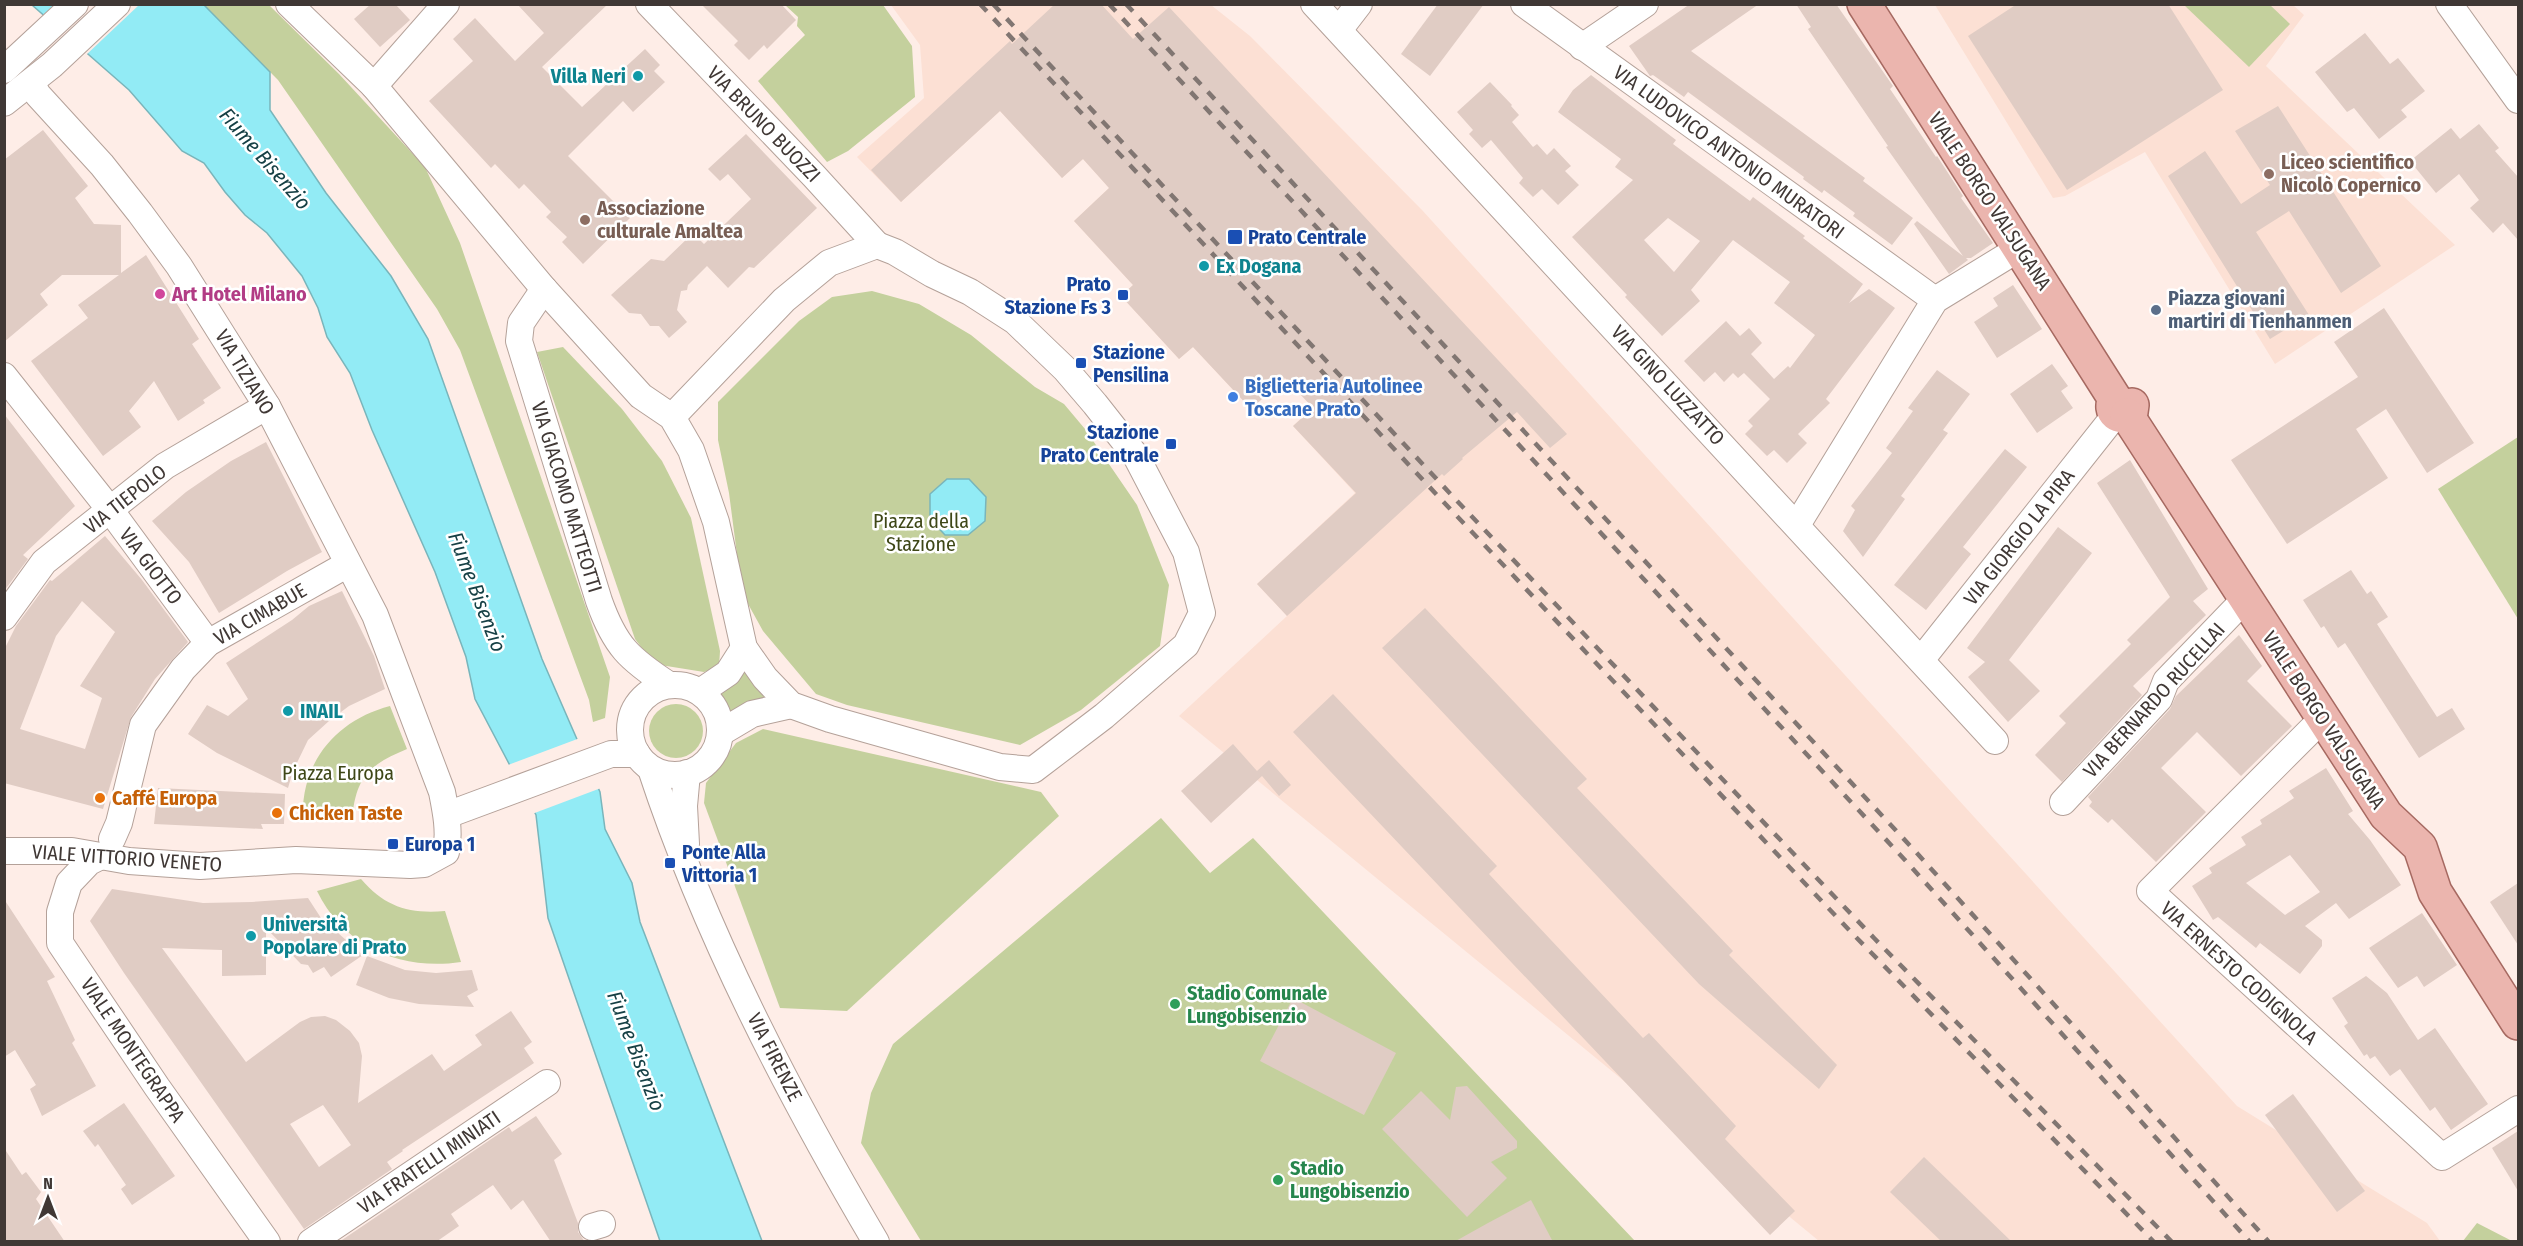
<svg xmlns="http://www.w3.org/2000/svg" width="2523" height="1246" font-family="'Fira Sans Condensed',sans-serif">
<rect width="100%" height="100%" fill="#feede7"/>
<!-- built -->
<g fill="#fce0d4">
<path d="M891,5H1211L1250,36L1422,210L2237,1106L2427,1223L2440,1241H1819L1179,716L1287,616L1257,584L1355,493L1293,426L1313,407L1285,378L1251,409L1193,347L1179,359L1121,296L1133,285L1074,221L1109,188L1083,159L1062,178L1000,111L901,202L857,157L924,98L920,45Z"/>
<path d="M1935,5H2293L2304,15L2266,66L2455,245L2275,364L2145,152L2065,196L2053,198Z"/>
</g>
<!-- green -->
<g fill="#c4d09d">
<path d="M204,5H269L339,74L425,167L460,243L610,677L605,718L593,722L589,700L460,350L437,309L278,80Z"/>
<path d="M785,5H883L912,46L915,97L848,151L827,162L758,81L805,35L797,26L798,17Z"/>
<path d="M2184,5H2270L2290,24L2249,67Z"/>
<path d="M872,291L919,304L971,335L1035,387L1064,404L1085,429L1137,505L1169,585L1160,646L1081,710L1020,745L847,705L816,694L763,631L742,593L729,493L718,440V402L799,321L832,297Z"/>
<path d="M563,347L622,409L662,461L691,518L720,651L719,666L704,672L654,664L635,639L537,352Z"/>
<path d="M2518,437V619L2438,489Z"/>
<path d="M748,661L777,701L728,716L726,704L718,693Z"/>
<circle cx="676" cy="731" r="27"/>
<path d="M390,706L407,749C374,763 358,773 353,811L303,820C300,763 336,720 390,706Z"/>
<path d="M763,729L1041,792L1059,816L847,1011L780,1008L704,803L706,783L736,743Z"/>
<path d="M1161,818L1210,873L1253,838L1635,1241H921L861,1143L871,1093L893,1044Z"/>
<path d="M361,879C385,907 409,914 445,911L461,962C401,971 344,947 317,891Z"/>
<path d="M2477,1223L2512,1241H2463Z"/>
</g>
<!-- water -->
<g fill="#92ebf5" stroke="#79b5bb" stroke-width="1.5">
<path d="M32,5H204L270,72V110L326,193L391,276L428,339L542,659L600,792L605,829L632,883L640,922L762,1241H660L548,918L536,815L475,699L466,657L435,572L372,430L350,373L327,337L318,308L302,276L267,233L245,215L225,192L204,163L182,151L129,90Z"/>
<path d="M947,479H969L986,497L985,521L968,535H945L930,519V494Z"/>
</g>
<!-- pier -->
<g fill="#feede7">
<path d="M54,5H139L86,55L41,17Z"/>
<path d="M580,738L601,788L532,814L508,765Z"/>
</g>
<!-- building -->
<g fill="#e0ccc4" fill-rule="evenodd">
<path d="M371,4H395L410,20L380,47L354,19Z"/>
<path d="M517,4H608L542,67L582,107L645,49L660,65L654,71L665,82L633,112L623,101L568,156L630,218L583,264L562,242L567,237L546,217L551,212L524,184L519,189L495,164L491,168L429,101L473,61L453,39L475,18L515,61L544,33Z"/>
<path d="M701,4H781L796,20L767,49L764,45L749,60L734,45L738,41Z"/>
<path d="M1055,4H1101L1133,39L1169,7L1567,434L1550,448L1517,412L1462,458L1463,459L1444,476L1442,474L1287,616L1257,584L1356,493L1293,426L1313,408L1285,378L1251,409L1193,347L1179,359L1121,296L1133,285L1074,221L1109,188L1083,159L1062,178L1000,111L901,202L871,170L1010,41L1012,44Z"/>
<path d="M1438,4H1484L1430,76L1401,54Z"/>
<path d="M1690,4H1759L1691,51L1865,178L1863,181L1913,218L1892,245L1853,216L1855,213L1824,190L1822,193L1803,179L1804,177L1688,92L1684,97L1653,75L1650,76L1629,46Z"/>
<path d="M1796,4H1836L1893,86L1890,89L1936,157L1937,156L1963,196L1961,198L1993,243L1971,258H1966L1968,260L1949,274L1914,224L1917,221L1963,256L1886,147L1888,146L1808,29L1811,27Z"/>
<path d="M2017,4H2168L2223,90L2067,190L1968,36Z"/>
<path d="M2365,33L2390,64L2398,58L2425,91L2401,110L2407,117L2379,139L2354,108L2347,112L2315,72Z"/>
<path d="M1591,75L1676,140L1673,144L1750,201L1753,197L1805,236L1803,238L1863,284L1849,303L1869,289L1895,308L1826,399L1830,403L1798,434L1807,443L1787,463L1774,450L1767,456L1745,434L1753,426L1748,421L1770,399L1744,373L1738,378L1733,373L1724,382L1715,372L1704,382L1684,361L1726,321L1740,336L1749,328L1762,343L1751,354L1774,379L1788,366L1790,368L1815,335L1774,303L1790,282L1733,240L1691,290L1700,301L1662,336L1625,297L1627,295L1572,237L1633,180L1615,167L1621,159L1558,112L1573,90ZM1668,218L1700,241L1674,272L1644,240Z"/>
<path d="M1490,82L1512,105L1511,106L1519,115L1512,122L1533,147L1537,144L1547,155L1554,148L1571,166L1565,171L1579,185L1558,205L1542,189L1533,197L1519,183L1523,178L1491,140L1482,148L1469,134L1473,130L1457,112Z"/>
<path d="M2278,106L2381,266L2341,293L2289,211L2256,232L2309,315L2270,339L2168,176L2205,151L2241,204L2270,185L2235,131Z"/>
<path d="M2479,124L2499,148L2495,151L2518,177V240L2503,223L2493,233L2470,208L2479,200L2459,174L2436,193L2410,161L2451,128L2460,139Z"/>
<path d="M43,130L88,186L75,198L94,224L121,225V273L146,255L199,339L192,344L221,388L203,400L205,403L178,421L154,381L129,411L141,427L103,456L31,361L88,318L78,305L119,275H62L40,294L48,305L4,342V160Z"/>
<path d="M746,134L817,208L754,268L749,267L728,288L707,266L688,285L687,290L681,291L677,310L687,322L669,338L659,326H650L641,314L629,313L611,295L651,259L664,261L693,233L704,244L751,199L728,174L720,181L708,169Z"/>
<path d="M2013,285L2042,329L1997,358L1974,322L1998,306L1993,298Z"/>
<path d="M2384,308L2474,443L2427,473L2386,409L2356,429L2388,478L2287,544L2231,460L2358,377L2334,342Z"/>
<path d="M2052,364L2068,386L2061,391L2073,408L2037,433L2010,394Z"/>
<path d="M1937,370L1970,394L1943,430L1948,433L1901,496L1905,499L1863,557L1843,531L1855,510L1851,506L1892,453L1886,448L1913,411L1908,408Z"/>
<path d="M4,414L75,506L23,555L28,559L4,591Z"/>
<path d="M266,442L322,552L287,571L219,613L189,562L152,521L186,492L231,461Z"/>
<path d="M2005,449L2027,467L1963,547L1971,554L1926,610L1894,585Z"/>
<path d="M2130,460L2208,589L2193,601L2206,615L2133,686L2142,695L2062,782L2035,755L2066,723L2059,716L2131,644L2127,640L2170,597L2097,483Z"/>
<path d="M2058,527L2092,553L2009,660L2040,691L2008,722L1968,677L1985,662L1967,648Z"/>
<path d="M105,536L142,580L188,642L155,679L131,717L103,809L4,783V650L16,626L50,580L52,581ZM82,601L115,632L80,686L102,698L85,749L20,729L56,636Z"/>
<path d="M2351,570L2367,594L2371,591L2388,617L2377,624L2437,717L2452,708L2465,729L2419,758L2345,643L2338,648L2324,626L2321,628L2303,600Z"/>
<path d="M342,591L374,656L385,689L349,706L329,721L308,740L293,771L288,788L217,753L188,734L207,705L228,716L248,699L226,663L292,620L309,606Z"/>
<path d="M1425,608L1587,779L1577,788L1733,951L1729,955L1837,1065L1819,1089L1699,984L1382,648Z"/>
<path d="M2239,635L2262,666L2247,681L2292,726L2241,776L2197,732L2161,768L2206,812L2156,862L2112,819L2108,823L2089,806L2092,802L2088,797L2170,709L2176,696Z"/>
<path d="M1333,694L1497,866L1489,874L1643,1038L1649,1033L1736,1126L1725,1139L1795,1211L1770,1235L1293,732Z"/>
<path d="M1233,744L1257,771L1269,760L1291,785L1279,796L1262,776L1211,823L1181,791Z"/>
<path d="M2326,768L2353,811L2348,814L2370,840L2401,885L2349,919L2336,903L2305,926L2322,940V946L2300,974L2260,943L2256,948L2218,917L2213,920L2192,886L2212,873L2209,868L2246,845L2241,837L2262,824L2260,820L2294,798L2289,791ZM2290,855L2320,892L2285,915L2246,883Z"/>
<path d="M158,788L285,794L284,824H261L263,829L154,824Z"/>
<path d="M2518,883V945L2490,902Z"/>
<path d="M112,889L203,903L252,902L308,898L321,918L363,955L331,977L324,967L313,973L308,965L301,964L266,928V975L222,976V950L162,948L246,1062L300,1022L311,1017L325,1016L336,1020L350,1031L359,1043L362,1056L358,1103L432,1054L444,1071L482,1045L475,1035L511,1011L532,1042L524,1048L534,1063L402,1150L403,1151L387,1162L392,1169L304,1229L124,973L90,921ZM323,1105L351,1145L319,1167L290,1124Z"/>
<path d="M4,899L55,977L47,981L75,1040L72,1043L96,1086L42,1116L30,1089L36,1085L15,1050L4,1057Z"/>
<path d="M2422,913L2457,965L2424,987L2417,976L2398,988L2369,948Z"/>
<path d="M367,956L405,970L436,973L472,970L478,990L467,996L474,1007L419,1004L389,998L356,985Z"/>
<path d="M2366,976L2387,993L2418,1040L2435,1028L2488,1104L2451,1130L2435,1107L2430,1111L2400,1069L2390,1076L2375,1056L2370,1059L2367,1054L2364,1056L2344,1026L2348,1023L2332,998Z"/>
<path d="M1293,998L1396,1053L1364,1115L1260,1061Z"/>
<path d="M1467,1086L1517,1141V1148L1491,1162L1507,1178L1467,1217L1382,1129L1421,1091L1450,1120L1456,1087Z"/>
<path d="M2293,1094L2365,1191L2337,1212L2265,1115Z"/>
<path d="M124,1103L175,1176L132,1205L121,1189L126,1185L98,1144L95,1147L83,1131Z"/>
<path d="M536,1116L562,1154L554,1160L578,1223V1232L585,1242H551L523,1200L511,1210L493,1185L451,1214L459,1226L436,1242H339L509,1127L512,1132Z"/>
<path d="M2518,1131V1191L2492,1148Z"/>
<path d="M4,1148L22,1175L26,1172L41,1192L36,1199L65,1242H4Z"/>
<path d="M1924,1157L2012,1242H1942L1890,1192Z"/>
<path d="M1531,1200L1553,1242H1454L1488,1223Z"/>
</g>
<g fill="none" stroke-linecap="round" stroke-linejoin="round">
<!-- minor casing -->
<g stroke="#b4a199" stroke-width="28">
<g id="minor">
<path d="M289,4L374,86L544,289L641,396L672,417L691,450L716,522L744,648L765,678L791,705L830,719L1000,767L1033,770L1104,716L1186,645L1202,613L1186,552L1136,456L1095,404L1065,369L1015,321L970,292L932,274L895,252L877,245L829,263L784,300L672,417"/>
<path d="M649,4L814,176L877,245"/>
<path d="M1314,4L1995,741"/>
<path d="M1524,4L1935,300"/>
<path d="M2449,4L2518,100"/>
<path d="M1339,30L1359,4"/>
<path d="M1582,47L1645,4"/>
<path d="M4,70L75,4"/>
<path d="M374,86L446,4"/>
<path d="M4,103L52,65L117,4"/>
<path d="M544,289L521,323L519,341L599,601C615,646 629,659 669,685"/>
<path d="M4,376L111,511L208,643"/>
<path d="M1797,525L1935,300L2020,248"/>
<path d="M4,617L44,562L165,466L267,406"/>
<path d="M1921,660L2116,414"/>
<circle cx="675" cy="730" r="45"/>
<path d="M700,692L728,673L744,648"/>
<path d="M2322,719L2150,891L2442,1157L2518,1109"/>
<path d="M720,733L752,714L791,705"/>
<path d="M651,769C705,933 788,1093 876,1242"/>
<path d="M2063,802L2159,699L2166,681L2246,598"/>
<path d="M447,815L611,754H637"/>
<path d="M112,839L119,823L143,725L183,669L208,643L348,564"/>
<path d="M686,844L684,806L687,773"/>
<path d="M4,851H72L129,861L200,866L296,860L410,865L424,864L446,852C450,832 446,812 442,792L375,615L267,406L179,266L140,213L102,165L38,95L31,83"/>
<path d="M101,856L89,862L69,883L60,912V943L157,1087L267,1242"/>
<path d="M592,1227L602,1224"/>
<path d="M311,1242L547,1083"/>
</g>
</g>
<!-- major casing -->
<g stroke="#a66961" stroke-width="36">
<g id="major">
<path d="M1864,4L2115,399C2108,412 2120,421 2131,412L2132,405"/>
<path d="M2127,415L2386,815L2420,847L2435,892L2518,1023"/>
</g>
</g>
<!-- minor -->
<use href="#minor" stroke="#fff" stroke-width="26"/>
<!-- major -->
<use href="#major" stroke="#ebb5ae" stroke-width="33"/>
<!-- rail -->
<g stroke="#817672" stroke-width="4.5" stroke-dasharray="10 10" stroke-linecap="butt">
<path d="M980,4L1436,494L1850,931L2154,1242"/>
<path d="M993,4L1459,503L1874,938L2172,1242"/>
<path d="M1109,4L1904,859L2250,1242"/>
<path d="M1126,4L1915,851L2269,1242"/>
</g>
</g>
<!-- markers -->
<g fill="#0f9aa8" stroke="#fff" stroke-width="2">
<circle cx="638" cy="76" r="6"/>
<circle cx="1204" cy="266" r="6"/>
<circle cx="288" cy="711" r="6"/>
<circle cx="251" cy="936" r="6"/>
</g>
<g fill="#8d6e63" stroke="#fff" stroke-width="2">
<circle cx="2269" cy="174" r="6"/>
<circle cx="585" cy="220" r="6"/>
</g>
<g fill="#1a4fb4" stroke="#fff" stroke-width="2">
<rect x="1227" y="229" width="16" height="16" rx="3"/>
<rect x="1117" y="289" width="12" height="12" rx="3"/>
<rect x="1075" y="357" width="12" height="12" rx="3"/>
<rect x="1165" y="438" width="12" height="12" rx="3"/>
<rect x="387" y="838" width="12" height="12" rx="3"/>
<rect x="664" y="857" width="12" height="12" rx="3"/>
</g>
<circle fill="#d1479c" stroke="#fff" stroke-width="2" cx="160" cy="294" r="6"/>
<circle fill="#5c6f8a" stroke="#fff" stroke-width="2" cx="2156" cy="310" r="6"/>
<circle fill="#3f7fe0" stroke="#fff" stroke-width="2" cx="1233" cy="397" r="6"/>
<g fill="#e8710a" stroke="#fff" stroke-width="2">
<circle cx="100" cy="798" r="6"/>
<circle cx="277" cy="813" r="6"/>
</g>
<g fill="#2e9e5b" stroke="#fff" stroke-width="2">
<circle cx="1175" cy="1004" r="6"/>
<circle cx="1278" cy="1180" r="6"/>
</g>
<g text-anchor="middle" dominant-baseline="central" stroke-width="5" stroke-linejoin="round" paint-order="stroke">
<!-- culture labels -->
<g font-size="20" font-weight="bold" fill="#0d838f" stroke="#fff" text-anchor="start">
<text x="626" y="76" text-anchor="end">Villa Neri</text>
<text x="1216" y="266">Ex Dogana</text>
<text x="300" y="711">INAIL</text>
<text x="263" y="924">Università<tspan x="263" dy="23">Popolare di Prato</tspan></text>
</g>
<!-- street labels -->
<g font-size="20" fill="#403835" stroke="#fff">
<text transform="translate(764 124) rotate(46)">VIA BRUNO BUOZZI</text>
<text transform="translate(1729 152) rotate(36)">VIA LUDOVICO ANTONIO MURATORI</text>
<text transform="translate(1990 201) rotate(57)">VIALE BORGO VALSUGANA</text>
<text transform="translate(245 372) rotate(59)">VIA TIZIANO</text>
<text transform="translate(1668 385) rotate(47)">VIA GINO LUZZATTO</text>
<text transform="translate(567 497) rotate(73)">VIA GIACOMO MATTEOTTI</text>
<text transform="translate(125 499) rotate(-38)">VIA TIEPOLO</text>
<text transform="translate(2019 537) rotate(-52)">VIA GIORGIO LA PIRA</text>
<text transform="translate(151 566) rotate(53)">VIA GIOTTO</text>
<text transform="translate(260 614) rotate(-30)">VIA CIMABUE</text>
<text transform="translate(2154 700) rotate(-48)">VIA BERNARDO RUCELLAI</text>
<text transform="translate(2324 720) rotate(57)">VIALE BORGO VALSUGANA</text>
<text transform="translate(127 858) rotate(4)">VIALE VITTORIO VENETO</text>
<text transform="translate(2239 973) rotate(42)">VIA ERNESTO CODIGNOLA</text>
<text transform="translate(133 1050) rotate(56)">VIALE MONTEGRAPPA</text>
<text transform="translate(775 1057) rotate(63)">VIA FIRENZE</text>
<text transform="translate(429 1162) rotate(-34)">VIA FRATELLI MINIATI</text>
</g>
<!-- education labels -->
<g font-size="20" font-weight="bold" fill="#785e54" stroke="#fff" text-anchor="start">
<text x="2281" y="162">Liceo scientifico<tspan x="2281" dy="23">Nicolò Copernico</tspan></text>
<text x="597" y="208">Associazione<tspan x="597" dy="23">culturale Amaltea</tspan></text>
</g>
<!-- transit labels -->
<g font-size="20" font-weight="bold" fill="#164399" stroke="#fff" text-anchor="start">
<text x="1248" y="237">Prato Centrale</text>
<text x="1111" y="284" text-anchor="end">Prato<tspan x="1111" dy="23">Stazione Fs 3</tspan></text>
<text x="1093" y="352">Stazione<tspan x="1093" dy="23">Pensilina</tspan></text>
<text x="1159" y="432" text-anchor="end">Stazione<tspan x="1159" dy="23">Prato Centrale</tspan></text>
<text x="405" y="844">Europa 1</text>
<text x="682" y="852">Ponte Alla<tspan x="682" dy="23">Vittoria 1</tspan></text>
</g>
<!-- hotel labels -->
<g font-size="20" font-weight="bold" fill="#b23c85" stroke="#fff" text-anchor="start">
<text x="172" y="294">Art Hotel Milano</text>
</g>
<!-- service labels -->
<g font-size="20" font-weight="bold" fill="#4e5e75" stroke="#fff" text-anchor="start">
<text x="2168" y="298">Piazza giovani<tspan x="2168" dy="23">martiri di Tienhanmen</tspan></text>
</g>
<!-- shop labels -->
<g font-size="20" font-weight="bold" fill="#366cbe" stroke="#fff" text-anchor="start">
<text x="1245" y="386">Biglietteria Autolinee<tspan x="1245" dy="23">Toscane Prato</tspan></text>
</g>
<!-- park labels -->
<g font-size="20" fill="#3e4717" stroke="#fff">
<text x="921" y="521">Piazza della<tspan x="921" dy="23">Stazione</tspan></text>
<text x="338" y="773">Piazza Europa</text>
</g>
<!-- food labels -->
<g font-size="20" font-weight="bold" fill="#c56008" stroke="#fff" text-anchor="start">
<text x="112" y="798">Caffé Europa</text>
<text x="289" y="813">Chicken Taste</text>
</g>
<!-- leisure labels -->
<g font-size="20" font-weight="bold" fill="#27864d" stroke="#fff" text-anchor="start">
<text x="1187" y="993">Stadio Comunale<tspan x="1187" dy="23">Lungobisenzio</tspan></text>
<text x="1290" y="1168">Stadio<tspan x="1290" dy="23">Lungobisenzio</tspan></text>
</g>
<!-- water labels -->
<g font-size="21" font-style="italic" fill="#164045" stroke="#fff">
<text transform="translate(265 159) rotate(49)">Fiume Bisenzio</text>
<text transform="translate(477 592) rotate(69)">Fiume Bisenzio</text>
<text transform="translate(636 1051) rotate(69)">Fiume Bisenzio</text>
</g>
</g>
<!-- border -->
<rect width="2523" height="1246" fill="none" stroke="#403835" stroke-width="12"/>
<!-- north arrow -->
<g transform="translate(48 1198)" stroke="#ffffff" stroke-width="4.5" paint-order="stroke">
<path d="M0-4.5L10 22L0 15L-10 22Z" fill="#403835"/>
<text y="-9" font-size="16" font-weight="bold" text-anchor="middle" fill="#403835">N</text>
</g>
</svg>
